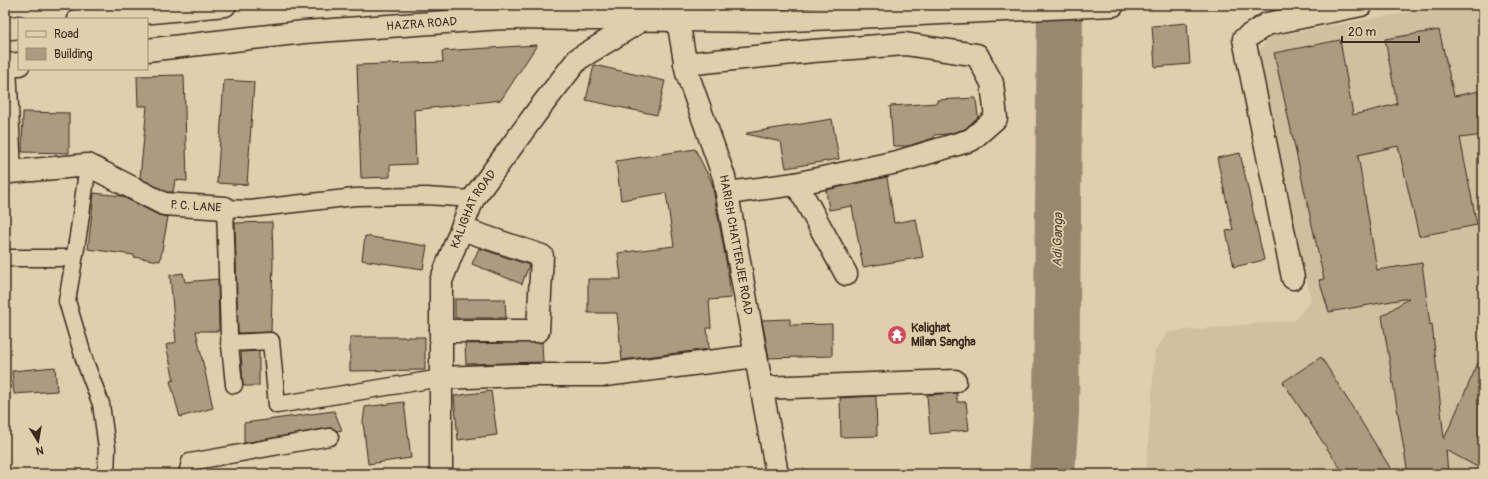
<svg xmlns="http://www.w3.org/2000/svg" width="1488" height="479" font-family="Pangolin,sans-serif">
<rect width="100%" height="100%" fill="#e0ceac"/>
<filter id="ink" filterUnits="userSpaceOnUse"><feTurbulence type="fractalNoise" baseFrequency=".025" numOctaves="2"/><feDisplacementMap in="SourceGraphic" scale="8" xChannelSelector="R" yChannelSelector="G"/><feConvolveMatrix kernelMatrix="1 2 1 2 8 2 1 2 1" color-interpolation-filters="sRGB"/></filter>
<g filter="url(#ink)">
<!-- built -->
<path fill="#d1bf9f" d="M1451,5H1483V474H1146L1155,351L1168,332L1295,320L1311,300L1257,56L1268,37Z"/>
<g fill="none" stroke-linecap="round" stroke-linejoin="round">
<!-- river -->
<path stroke="#98886e" stroke-width="46" d="M1052,474L1056,413L1060,5"/>
</g>
<!-- building -->
<g fill="#ad9b80" stroke="#3b2a1e">
<path d="M1187,23L1190,64L1155,67L1152,26Z"/>
<path d="M1439,30L1454,96L1480,91L1483,108V135L1460,138L1477,225L1419,236L1398,146L1358,155L1377,270L1422,263L1430,325L1432,324L1444,439L1483,352V470L1446,450L1448,474H1408L1382,316L1409,298L1329,312L1319,280L1324,279L1274,53L1340,40L1353,115L1397,104L1385,39Z"/>
<path d="M537,45L501,100L414,110L416,164L390,165V177L361,178L357,65L443,62L442,51Z"/>
<path d="M594,65L665,81L657,115L586,100Z"/>
<path d="M184,75L187,181L175,180L173,192H167L140,178L147,106H138L137,76Z"/>
<path d="M224,80L254,82L247,185L217,183Z"/>
<path d="M976,98L978,117L965,129L948,134L934,135V138L908,146H893L890,106L937,103V100Z"/>
<path d="M23,112L69,113V153L22,152Z"/>
<path d="M832,119L839,159L786,168L781,142L746,134L747,133Z"/>
<path d="M695,149L712,183L728,272L731,298L709,300L711,328H707L709,349L622,360L617,313H588V279H621L618,253L674,246L666,193L621,200L616,161Z"/>
<path d="M1240,153L1264,260L1234,267L1226,231L1233,230L1217,158Z"/>
<path d="M887,177L894,223L916,219L923,257L863,267L852,206L829,210L826,190Z"/>
<path d="M94,193L121,196L158,215L168,217L160,261L134,257V255L88,249Z"/>
<path d="M272,222L273,262L271,332L240,333L238,332L235,223Z"/>
<path d="M365,236L427,246L423,269L362,260Z"/>
<path d="M479,248L529,265L522,284L472,264Z"/>
<path d="M183,273L185,282L218,279L219,331H196L213,408L180,417L170,381L174,380L166,345L176,342L170,275Z"/>
<path d="M455,299H505L506,318H455Z"/>
<path d="M790,319V325L832,324V356L769,358L762,320Z"/>
<path d="M350,337H425V370L350,371Z"/>
<path d="M542,342L543,362L466,364L465,344Z"/>
<path d="M259,351V386H243L241,352Z"/>
<path d="M1321,357L1394,474H1344L1283,382Z"/>
<path d="M55,367L57,391L14,394L12,371Z"/>
<path d="M491,391L497,435L458,440L454,396Z"/>
<path d="M957,393V402H966L969,430L930,434L927,395Z"/>
<path d="M876,396L877,436L841,437L840,398Z"/>
<path d="M404,402L411,458L368,464L363,422L365,407Z"/>
<path d="M334,411L342,430L337,431L333,428H328L244,443V423Z"/>
</g>
<g fill="none" stroke-linecap="round" stroke-linejoin="round">
<!-- service casing -->
<g stroke="#3b2a1e" stroke-width="19">
<g id="service">
<path d="M88,165L78,236L67,301L85,362L101,404L107,448L106,474"/>
<path d="M5,258H74"/>
<path d="M229,343L271,341L277,405L441,378"/>
<path d="M234,385L229,335L225,208L250,209L355,197L426,196L473,199"/>
<path d="M187,474L190,462L330,437"/>
</g>
</g>
<!-- minor casing -->
<g stroke="#3b2a1e" stroke-width="25">
<g id="minor">
<path id="s1" d="M678,20L687,73L724,177L777,474"/>
<path d="M685,64L813,51L905,44L977,55L992,83L996,118L971,140L897,162L795,184L728,193"/>
<path id="s2" d="M5,65L10,172L88,165L164,204L225,208"/>
<path d="M795,184L801,192L846,274"/>
<path d="M1293,278L1244,39L1267,24L1361,5"/>
<path d="M441,331H538L542,256L462,229"/>
<path d="M441,378L518,375H605L756,356"/>
<path d="M762,388L955,381"/>
<path id="s3" d="M441,474V281L473,199L539,109L578,59L640,21L642,5"/>
</g>
</g>
<!-- secondary casing -->
<g stroke="#3b2a1e" stroke-width="25">
<g id="secondary">
<path d="M79,19L225,5"/>
<path d="M5,29L19,27"/>
<path id="s4" d="M147,50L304,32L502,18L769,21L1113,5"/>
<path d="M5,65L19,64"/>
</g>
</g>
<!-- service -->
<use href="#service" stroke="#e0ceac" stroke-width="16"/>
<!-- minor -->
<use href="#minor" stroke="#e0ceac" stroke-width="22"/>
<!-- secondary -->
<use href="#secondary" stroke="#e0ceac" stroke-width="22"/>
</g>
</g>
<!-- icons -->
<defs>
<g id="temple-disc" transform="scale(1)"><circle r="9.5" fill="#d1495b" stroke="#e0ceac"/><path d="M0-6L5-2H3V0L6.5 2.5H4V6H1.5V3h-3V6H-4V2.5H-6.5L-3 0V-2H-5Z" fill="#fff"/></g>
</defs>
<g fill-rule="evenodd">
<use href="#temple-disc" x="897" y="335"/>
</g>
<g text-anchor="middle" dominant-baseline="central" stroke-width="3.5" stroke-linejoin="round" paint-order="stroke">
<!-- street labels -->
<g font-size="12" fill="#3b2a1e" stroke="#e0ceac">
<text stroke="none"><textPath href="#s4" startOffset="276">HAZRA ROAD</textPath></text>
<text stroke="none"><textPath href="#s2" startOffset="303">P. C. LANE</textPath></text>
<text stroke="none"><textPath href="#s3" startOffset="272">KALIGHAT ROAD</textPath></text>
<text stroke="none"><textPath href="#s1" startOffset="233">HARISH CHATTERJEE ROAD</textPath></text>
</g>
<!-- poi labels -->
<g font-size="12" font-weight="bold" fill="#3b2a1e" stroke="#e0ceac" text-anchor="start">
<text x="911" y="328">Kalighat<tspan x="911" dy="14">Milan Sangha</tspan></text>
</g>
<!-- water labels -->
<g font-size="13" font-style="italic" fill="#4e3d2e" stroke="#e0ceac">
<text transform="translate(1058 240) rotate(-89)">Adi Ganga</text>
</g>
</g>
<!-- margin -->
<rect width="1488" height="479" fill="none" stroke="#e0ceac" stroke-width="20"/>
<rect x="10" y="10" width="1468" height="459" fill="none" stroke="#3b2a1e" stroke-width="1.5" filter="url(#ink)"/>
<!-- legend -->
<rect x="18" y="18" width="130" height="52" fill="#e0ceac" stroke="#9e8c73"/>
<rect x="26" y="31" width="20" height="6" fill="#e0ceac" stroke="#9e8c73"/>
<text x="54" y="38" font-size="12" fill="#3b2a1e">Road</text>
<rect x="26" y="48" width="20" height="12" fill="#ad9b80" stroke="#9e8c73"/>
<text x="54" y="58" font-size="12" fill="#3b2a1e">Building</text>
<!-- north arrow -->
<g transform="translate(38 441) rotate(169)" stroke="#e0ceac" stroke-width="3" paint-order="stroke">
<path d="M0-3L7 15L0 10L-7 15Z" fill="#3b2a1e"/>
<text y="-6" font-size="11" font-weight="bold" text-anchor="middle" fill="#3b2a1e">N</text>
</g>
<!-- scale -->
<path d="M1342 36v6h77v-6" fill="none" stroke="#3b2a1e" stroke-width="2"/>
<text x="1348" y="36" font-size="12" fill="#3b2a1e" stroke="#e0ceac" stroke-width="3" paint-order="stroke">20 m</text>
</svg>
